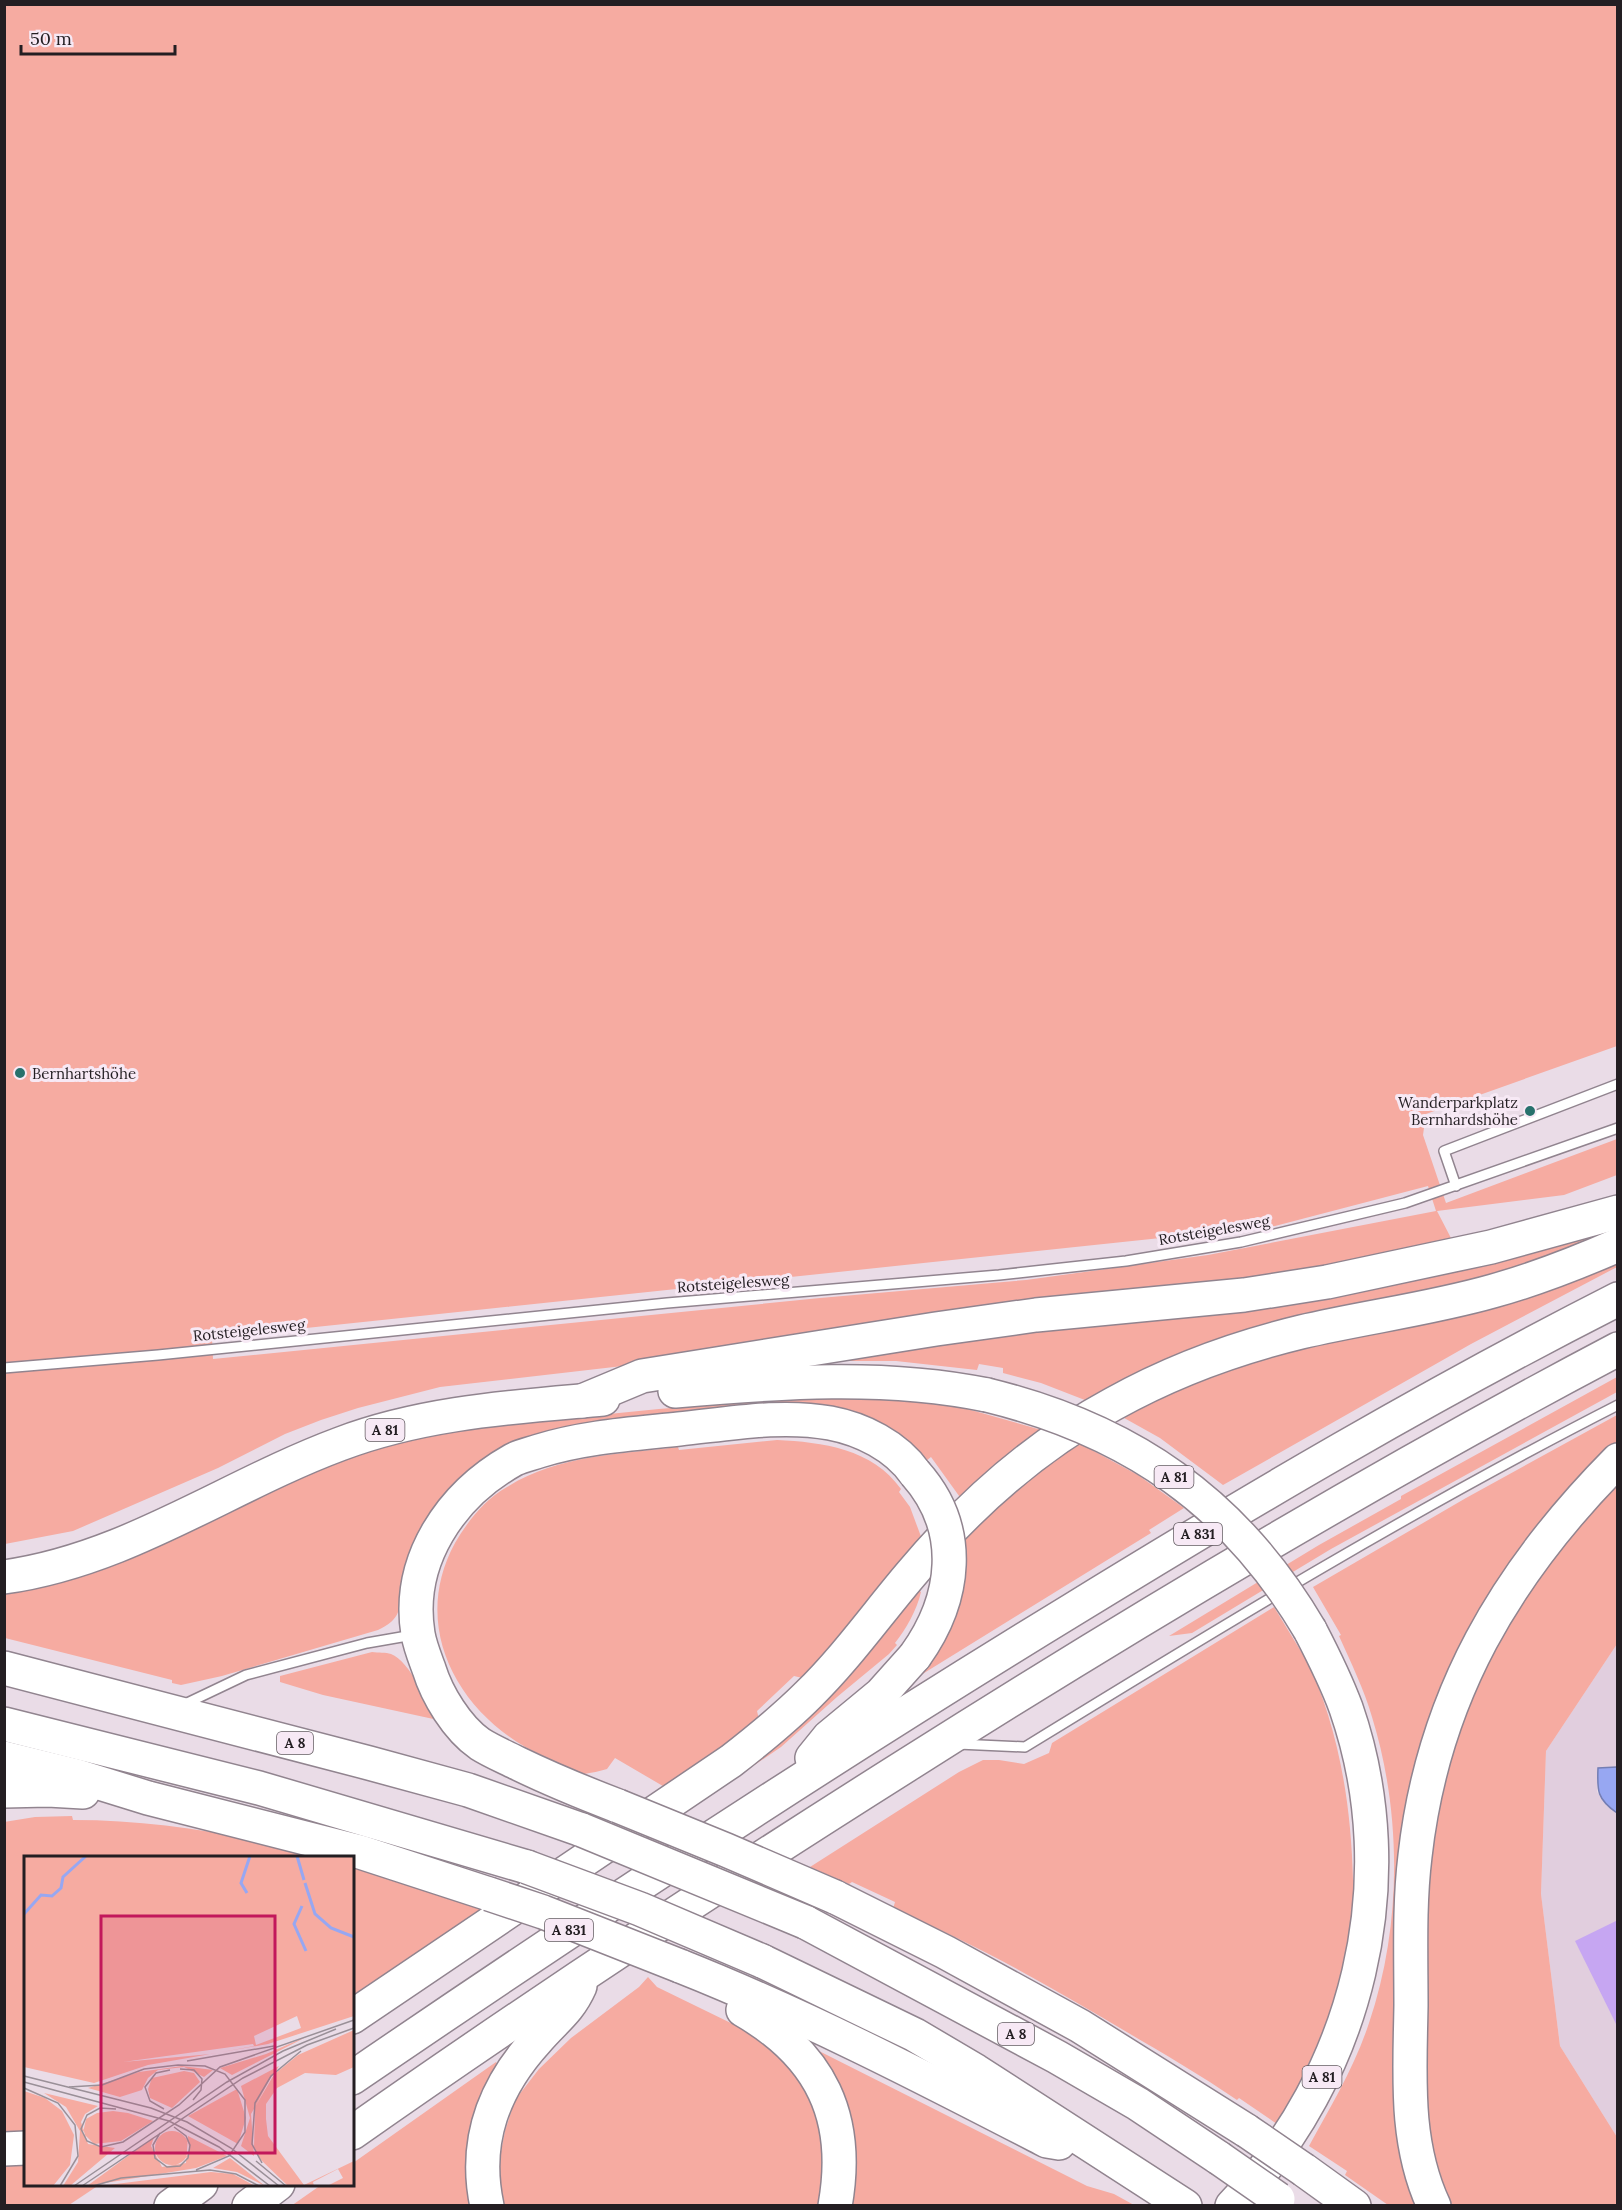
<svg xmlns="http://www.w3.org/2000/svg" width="1622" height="2210" font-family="Lora,serif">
<rect width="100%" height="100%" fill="#eadce7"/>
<!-- built -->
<path fill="#e1cede" d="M1617,1644V1767L1598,1768L1597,1792L1607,1806L1617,1813V2137L1560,2046L1541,1894L1546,1751Z"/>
<!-- green -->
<g fill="#f6aba1" fill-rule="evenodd">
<path d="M5,5H1617V1046L1426,1114L1423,1135L1446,1203L1617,1139V1175L1564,1195L1437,1211L1452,1240L1318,1270L666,1361L440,1387L358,1408L321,1420L285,1434L218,1468L73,1531L5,1544ZM1428,1186L1436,1211L1208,1255L1026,1280L820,1298L213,1359L212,1338L1275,1226Z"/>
<path d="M1608,1225L1617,1230L1538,1264L1090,1402L1041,1383L1003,1373V1368L979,1364L977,1370L896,1361H834Z"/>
<path d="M1617,1257V1267L1471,1344L1223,1485L1160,1438L1117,1414L1182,1382Z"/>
<path d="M1617,1377V1392L1331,1549L1192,1633L1169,1636L1319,1545L1401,1499V1496Z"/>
<path d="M834,1398L896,1399L971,1407V1410L1045,1431L962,1500L931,1457L926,1461L894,1434L534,1437L404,1592C399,1612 398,1621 378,1630L222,1676L181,1685L172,1683V1680L5,1638V1594C50,1584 95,1570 139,1553C211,1524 280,1483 354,1457C418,1434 486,1427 554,1420C647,1409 740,1401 834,1398Z"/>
<path d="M1617,1415V1446L1423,1764L1421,2205H1388L1345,2175L1347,2171L1309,2146C1331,2106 1355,2066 1369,2023C1402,1926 1402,1814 1372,1717C1364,1689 1351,1663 1339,1636L1341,1635L1313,1587L1466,1498Z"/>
<path d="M777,1440C822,1442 873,1449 901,1489L899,1492L910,1507L923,1542L811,1680L794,1676L757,1711L761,1728L668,1789L615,1758L607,1769C600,1771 591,1773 584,1774C575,1774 553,1760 543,1756C461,1719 408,1629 455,1543C468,1521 484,1500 507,1487C558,1455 620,1454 678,1447L679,1450Z"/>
<path d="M1079,1443L1138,1475L1184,1508L1149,1530L1151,1533L916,1678C952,1641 974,1586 964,1533L1021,1482Z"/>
<path d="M1617,1474V1644L1546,1751L1541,1894L1560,2046L1617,2137V2205L1447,2206L1422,2117L1423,1890L1439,1774L1503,1619Z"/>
<path d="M912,1586L921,1592C917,1610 906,1629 895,1643L897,1645L889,1654L837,1697L781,1747L697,1804Z"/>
<path d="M1274,1607L1302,1653H1304C1338,1725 1351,1800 1353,1880H1360L1345,1984L1280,2126L1239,2098L1237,2100C1199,2074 1159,2051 1120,2028C1046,1984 972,1942 893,1909L895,1902L852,1882L849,1884L810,1867L959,1772L983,1760H999L1024,1764L1049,1753L1052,1743Z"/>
<path d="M372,1652C378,1653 386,1652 391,1654C410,1661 427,1703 438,1720L323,1695L280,1682V1676Z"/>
<path d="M72,1816L73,1820C160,1820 240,1835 324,1857L26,1858L25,2131H5L4,1822L35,1817Z"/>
<path d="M353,1865L488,1911L353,2002Z"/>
<path d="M648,1977L657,1987L739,2027L744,2021L794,2070L817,2116L826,2160L820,2206L504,2205L497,2172L505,2131L515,2100L539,2069L571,2038L639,1987Z"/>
<path d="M815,2049L1087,2186L1114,2194L1134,2205H846Z"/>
<path d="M496,2062L500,2068L476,2205L291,2206L321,2185L352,2184L353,2163Z"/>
<path d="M4,2159H25L26,2184L99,2185L69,2205H5Z"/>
</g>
<!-- water -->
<path fill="#97a7f2" stroke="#747eb4" stroke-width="1.5" d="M1617,1767H1618L1617,1813C1597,1799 1597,1791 1598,1768Z"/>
<!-- building -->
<path fill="#c6a6f2" d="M1618,1920V2028L1575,1941Z"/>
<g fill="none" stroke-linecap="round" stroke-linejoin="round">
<!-- lane casing -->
<g stroke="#91848f" stroke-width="12">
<g id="lane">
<path d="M1456,1186L1444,1151L1618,1084"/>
<path d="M4,1368L158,1355L667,1303L999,1275L1126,1261L1241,1242L1405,1203L1618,1128"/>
<path d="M183,1705L246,1675L367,1643L413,1635"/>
<path d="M958,1744L1025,1747C1220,1627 1414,1509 1618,1405"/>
</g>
</g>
<!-- highway casing -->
<g stroke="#91848f" stroke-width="36">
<g id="highway">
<path d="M675,1391C780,1382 884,1374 987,1395"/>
<path d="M582,1401L642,1376L936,1329L1036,1315L1244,1295L1327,1282L1491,1247L1618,1212"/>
<path d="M4,1577C127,1560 227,1486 340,1444C424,1412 515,1407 603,1399"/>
<path d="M4,1668L369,1763L468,1790L582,1830"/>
<path d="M4,1724L259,1788L527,1867"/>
<path d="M4,1758L77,1776L148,1798L360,1852L489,1894"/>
<path d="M812,1758L829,1737L881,1694L915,1656"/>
<path d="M4,1791L48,1790L83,1792"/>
<path d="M618,1806C584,1793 550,1779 517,1763C505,1757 491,1751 480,1744C457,1728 437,1695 429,1669C425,1658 420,1646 418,1634C406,1560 451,1495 513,1460C520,1456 530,1454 539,1451C584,1437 632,1434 679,1429C728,1424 781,1414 830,1423C862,1429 896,1446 915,1473"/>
<path d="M835,1897L945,1952L1080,2026L1247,2131"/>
<path d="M805,1922L1057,2057L1138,2104L1219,2158"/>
<path d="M762,1961L915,2035L976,2071L1185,2206"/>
<path d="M680,1966C806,2016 927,2079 1047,2141L1059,2143"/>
<path d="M743,2010C821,2055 851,2117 835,2206"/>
<path d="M352,2017L731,1761C758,1740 784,1719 808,1695C846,1658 877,1614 911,1574C968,1506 1035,1446 1113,1404C1172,1371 1235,1348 1301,1332C1365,1317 1430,1309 1493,1291C1536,1279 1577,1263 1618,1245"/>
<path d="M352,2078C589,1916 828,1759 1072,1610C1251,1500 1431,1394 1618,1299"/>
<path d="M352,2133C534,2005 720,1883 907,1765C1139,1618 1375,1477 1618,1349"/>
<path d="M4,2149L26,2148"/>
<path d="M1304,2170L1354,2206"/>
<path d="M171,2206L201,2184"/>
<path d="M249,2206L278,2184"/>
<path d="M487,2206C473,2141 494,2087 537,2040C554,2020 569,2011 580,1986"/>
<path d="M1232,2206C1358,2075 1406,1881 1346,1708C1336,1681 1323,1655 1310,1630"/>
<path d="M1434,2206C1404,2142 1410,2073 1411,2005C1411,1955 1409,1905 1415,1856C1433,1696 1506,1573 1618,1460"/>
</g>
</g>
<!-- lane -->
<use href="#lane" stroke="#fff" stroke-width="9"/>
<!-- highway -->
<use href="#highway" stroke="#fff" stroke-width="33"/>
<!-- highway-bridge casing -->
<g stroke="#91848f" stroke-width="36" stroke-linecap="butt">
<g id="highway-bridge">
<path d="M987,1395C1130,1430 1235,1502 1310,1630"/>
<path d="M915,1656C956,1599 965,1529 915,1473"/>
<path d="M618,1806L726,1850L835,1897"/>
<path d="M582,1830L805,1922"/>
<path d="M527,1867L640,1909L762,1961"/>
<path d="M489,1894L543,1912L680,1966"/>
<path d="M1247,2131L1304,2170"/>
<path d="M1219,2158L1278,2199"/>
</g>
</g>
<!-- highway-bridge -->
<use href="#highway-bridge" stroke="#fff" stroke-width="33"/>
</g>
<!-- markers -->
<g fill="#27716c" stroke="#f7e9f5" stroke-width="2">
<circle cx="20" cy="1073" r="6"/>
<circle cx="1530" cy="1111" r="6"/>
</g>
<g text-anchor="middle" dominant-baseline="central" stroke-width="6" stroke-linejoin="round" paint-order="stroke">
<!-- shield labels -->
<g fill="#f7e9f5" stroke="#635b61" stroke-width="1.5">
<rect x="365.5" y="1419" width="39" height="22" rx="4.5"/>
<rect x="1154.5" y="1466" width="39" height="22" rx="4.5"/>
<rect x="1174" y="1523" width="48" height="22" rx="4.5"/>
<rect x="277" y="1732" width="36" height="22" rx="4.5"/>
<rect x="545" y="1919" width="48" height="22" rx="4.5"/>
<rect x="998" y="2023" width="36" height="22" rx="4.5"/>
<rect x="1302.5" y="2066" width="39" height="22" rx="4.5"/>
</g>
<g font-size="14" font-weight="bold" fill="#231e22">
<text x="385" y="1430">A 81</text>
<text x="1174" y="1477">A 81</text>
<text x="1198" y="1534">A 831</text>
<text x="295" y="1743">A 8</text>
<text x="569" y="1930">A 831</text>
<text x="1016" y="2034">A 8</text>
<text x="1322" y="2077">A 81</text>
</g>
<!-- poi labels -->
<g font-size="15" fill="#231e22" stroke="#f7e9f5" text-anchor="start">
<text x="32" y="1073">Bernhartshöhe</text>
<text x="1518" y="1102" text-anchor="end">Wanderparkplatz<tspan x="1518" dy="17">Bernhardshöhe</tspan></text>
</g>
<!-- street labels -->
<g font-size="15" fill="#231e22" stroke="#f7e9f5">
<text transform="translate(1214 1230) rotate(-10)">Rotsteigelesweg</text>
<text transform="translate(733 1283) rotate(-4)">Rotsteigelesweg</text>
<text transform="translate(249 1330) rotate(-6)">Rotsteigelesweg</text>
</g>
</g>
<!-- overview -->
<g transform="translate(24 1856)">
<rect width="330" height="330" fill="#eadce7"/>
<path d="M0,0H330V160L244,188L124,209L70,227L0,211ZM273,160L277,172L232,189L230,180ZM229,188L230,190L187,198L99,206ZM330,174V211L312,219L281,217L253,232L242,248V263L244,280L280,329L330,305V330H303L319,322L314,313L289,326L290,330H264L237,304L230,292L231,251L247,221L274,199ZM286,179L208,219L196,212L242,198ZM158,210L189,214L180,221L160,211L134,214L124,222L118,234L96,241L64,232L115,216ZM255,210L227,258L230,300L217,290L226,262L217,230ZM160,215L170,217L176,226L148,252L126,242L124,233L128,222ZM213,233L222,262L214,288L164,260ZM0,235L21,242L38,255L50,279L46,309L29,330H0ZM20,237L74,250L61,258L57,266L64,288L91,292L46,330H39L54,306L56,275L42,251ZM89,255L104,257L129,265L97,285L70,288L59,277L62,263L73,257ZM131 292a17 17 0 1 1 34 0a17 17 0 1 1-34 0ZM164,280L203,300L172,312L63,330L130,281L127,290L138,311L162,307ZM206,302L241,330L213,316L189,312ZM187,316L209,318L231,330H76Z" fill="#f6aba1" fill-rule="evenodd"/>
<path fill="none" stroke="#97a7f2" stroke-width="3" d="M273,0L280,24M281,27L291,58L307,72L330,81M223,37L217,27L226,0M278,50L270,68L282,95M0,58L17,39L28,40L37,32L39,21L62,0"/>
<path fill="none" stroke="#9a9098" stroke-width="1.5" d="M163,205L250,190M156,213L170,214L178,223L177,234L169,244M0,220L127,252L163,266L207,292L255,330M0,226L145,265L195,291L246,330M45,231L78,229L120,213L154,209L181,210L201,218L221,244V276L205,300L172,314M0,232L34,247L51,269L54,300L36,330M92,253L76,252L63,259L57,273L63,285L77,291L99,286L155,249L196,211L330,164M140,253L126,245L121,231L132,217L146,214M136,277L129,289L131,302L143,311L156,310L164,302L166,289L162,280L150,271M232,305L262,330M238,307L228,288L231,247L247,220L277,195M50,330L203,226L259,195L312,173M58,330L219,222L283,189L330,172M69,330L97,322L186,314L212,318L235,330"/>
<path fill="#c2185b" fill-opacity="0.15" stroke="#c2185b" stroke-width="3" d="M77,60H251V297H77Z"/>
<rect width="330" height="330" fill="none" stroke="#231e22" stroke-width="3"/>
</g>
<!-- border -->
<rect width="1622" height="2210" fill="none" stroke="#231e22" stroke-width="12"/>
<!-- scale -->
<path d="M21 45v9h154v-9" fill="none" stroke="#231e22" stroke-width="3"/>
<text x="30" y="45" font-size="18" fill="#231e22" stroke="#f7e9f5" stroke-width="4.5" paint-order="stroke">50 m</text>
</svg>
